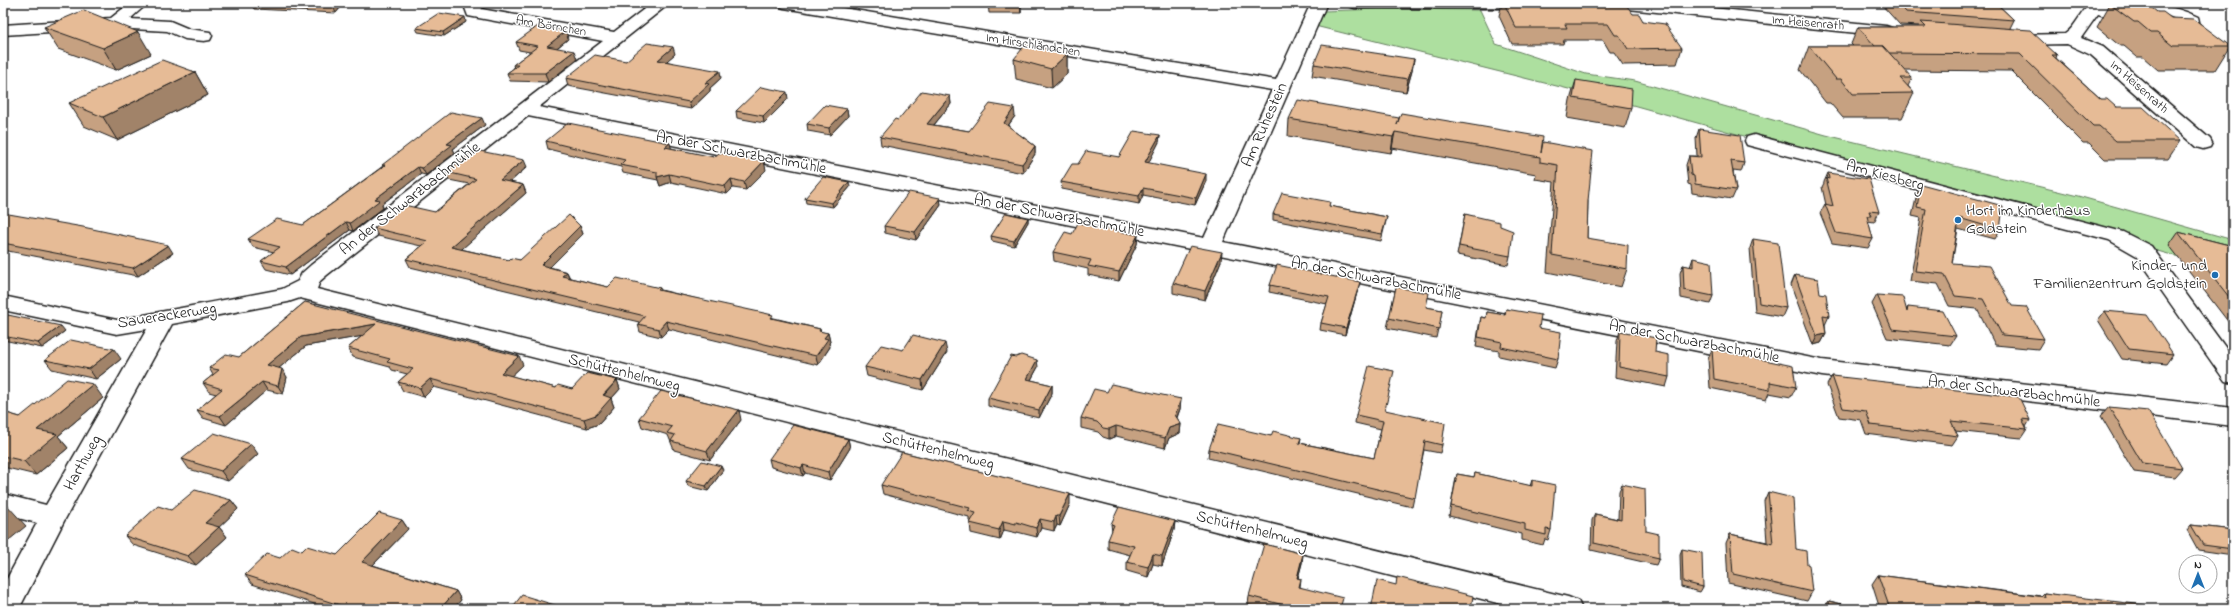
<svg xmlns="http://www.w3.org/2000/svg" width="2236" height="612" font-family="'Indie Flower',sans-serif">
<rect width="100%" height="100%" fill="#fff"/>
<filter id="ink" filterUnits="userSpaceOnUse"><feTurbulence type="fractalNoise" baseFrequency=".025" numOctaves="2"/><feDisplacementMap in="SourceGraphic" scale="8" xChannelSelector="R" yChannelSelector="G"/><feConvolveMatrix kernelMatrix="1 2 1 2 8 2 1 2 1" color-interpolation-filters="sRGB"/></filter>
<g filter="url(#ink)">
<!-- green -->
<path fill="#addf9f" stroke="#647e5e" d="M1379,9L1480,10L1496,44L1586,74L1635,81L1826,135L2078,196L2233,240V272L1629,104L1315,26L1323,11Z"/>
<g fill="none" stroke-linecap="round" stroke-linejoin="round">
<!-- minor casing -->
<g stroke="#1c1c1c" stroke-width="3">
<g id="minor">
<path d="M130,3H148L130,19L170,21L189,29L210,32L212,36L210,40L204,41L185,39L167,31L115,28L3,35V25L111,18Z"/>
<path d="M470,3H488L481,9L614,32L652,3H670L539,107L1204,238L1272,90L784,8L778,6L776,3H813L1276,80L1311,3H1327L1223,242L1822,360L2233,408V426L1822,376L528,116L327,275L320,281L317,289L1568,597L1578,601L1582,609H1521L300,298L288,302L172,324L64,521L19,609H3V586L37,523L3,514V494L46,505L147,329L117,334L3,310V296L117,320L282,289L298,281L302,273L311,265L603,41L468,16L465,8Z"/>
<path d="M1347,3H1540L1538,6L1532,8H1355L1349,6Z"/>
<path d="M1570,3H1664L1886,26L1892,28L1894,31L1892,34L1886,36L1628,9L1578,8L1572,6Z"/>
<path d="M2092,3C2129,3 2164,0 2198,17L2200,26L2198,29L2171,33L2165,31L2163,28L2165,25L2183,22L2162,13L2111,6L2142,16L2144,19L2142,22L2136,24L2098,14L2081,38L2103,47L2210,139L2212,143L2210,147L2203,149L2196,147L2091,55L2067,44L2012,45L2006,44L2004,40L2006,36L2012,35L2065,34C2077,26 2080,11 2092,3Z"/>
<path d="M1754,135L2123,232L2151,246L2233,358V383L2225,381L2137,256L2109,240L1747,145L1745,141L1747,137Z"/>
</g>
</g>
<!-- minor -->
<use href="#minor" fill="#fff" fill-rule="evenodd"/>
</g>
<!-- wall -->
<g fill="#c6a181" stroke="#1c1c1c">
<path d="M82,3H120L116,6H84Z"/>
<path d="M197,3H231L198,4Z"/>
<path d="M251,3H344L336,13L254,9Z"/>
<path d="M988,3H1021V13H989Z"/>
<path d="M1502,3H1607L1609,6L1633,14L1682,48L1677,64L1623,65L1614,52H1610L1603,40H1564L1563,44H1512L1499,16Z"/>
<path d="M1880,3H1996L2014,20L2010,28L2057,55L2056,58L2101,99L2180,141L2168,159H2105L2089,143H2083L2011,71L1904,70L1912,78L1908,86L1914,93L1902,118H1843L1830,103H1826L1800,70L1809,46H1853L1851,44L1858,27H1919L1920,26L1900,25Z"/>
<path d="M2110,4L2157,12L2230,46L2215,70H2158L2143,57H2137L2124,46H2120L2097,27Z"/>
<path d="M466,22L444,36L418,32L416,28Z"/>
<path d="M44,27L151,54L116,70L58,49Z"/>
<path d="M568,39L557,48L577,59L548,82L510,81L507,73L514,68L513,65L530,52L519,50L516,42Z"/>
<path d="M675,54L666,61L721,78L710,88V91L691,109L568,86L566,78L626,61Z"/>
<path d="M1067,54V74L1052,88L1016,79L1014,59Z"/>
<path d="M1414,59L1412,71L1406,92L1312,76L1314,64Z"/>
<path d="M195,72L208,95L117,140L84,126L69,103Z"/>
<path d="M1576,80L1631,108L1625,128L1567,118L1570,100Z"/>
<path d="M950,96L951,104L934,125L969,131L1015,116L1008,126L1035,146V154L1023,173L881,145L880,137L898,120Z"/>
<path d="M788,99L764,123L737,118L736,111Z"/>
<path d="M847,109L848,116L830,135L808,131L807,124Z"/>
<path d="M1289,119L1542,144L1588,201L1587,238L1627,269L1621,287L1547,272L1554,182L1535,179L1536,174L1392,148L1391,153L1288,136Z"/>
<path d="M485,125L453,149L455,153L426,175L421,174L382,204L383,208L353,231L350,230L290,275L266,269L261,261L274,252L253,247L248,239L303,225L383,166L382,165Z"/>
<path d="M1699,129L1744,163L1741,172L1733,171L1736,190L1732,199L1692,193L1691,185L1688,184L1686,165L1689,156H1697L1696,138Z"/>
<path d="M1160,135L1159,142L1148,163L1206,181L1195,205L1143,195L1139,204L1062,189L1061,182L1078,164L1119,157Z"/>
<path d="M546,141L671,148L766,170L746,190L733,188L727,194L671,182L660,186L658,180L623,173L621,167L548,149Z"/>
<path d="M527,167L510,182L523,185L526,193L461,249L509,260H520L580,226L583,234L550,267L567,272L570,278L608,287L660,288L661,290L774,318L820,329L821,332L828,333L830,342L829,343L830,347L818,365L669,329L661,337L640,332L638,324L639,322L410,267L406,259L421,246L378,236L374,228L435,212L469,184L449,180L446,172Z"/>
<path d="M1828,173L1879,212L1874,222L1868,221L1873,239L1868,248L1832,243L1820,213L1825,204L1826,205L1822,187L1824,183V182Z"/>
<path d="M1921,184L2000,230L1995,239L1958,229L1952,263L2012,306L2044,339L2038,349L1995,345L1977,309L1949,306L1938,284L1910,281L1921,218L1912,216L1917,194Z"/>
<path d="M850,187L833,207L806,203L805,198Z"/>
<path d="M940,198L941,205L916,240L885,233L884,226Z"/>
<path d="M1329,206L1387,217L1381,241L1273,220V214Z"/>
<path d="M3,213L173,253L138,276L3,250Z"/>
<path d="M1465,214L1500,226L1510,256L1508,265L1457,255Z"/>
<path d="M1028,218V222L1014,246L992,241L991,236Z"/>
<path d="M2178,232L2233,246V328L2169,245Z"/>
<path d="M1072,234L1138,235L1137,244L1119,281L1088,275V269L1054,261L1053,252Z"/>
<path d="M1753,239L1786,308L1782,317L1755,312L1750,248Z"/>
<path d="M1693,258L1713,296L1710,304L1681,298L1680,273L1683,265L1690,267Z"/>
<path d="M1221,261L1205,300L1173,293V283Z"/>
<path d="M1795,275L1829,316L1825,325L1826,334L1821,343L1813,345L1791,285Z"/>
<path d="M1270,285L1358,289L1345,335L1320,330L1321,323L1327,304L1269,292Z"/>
<path d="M1396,287L1426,307L1442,310L1436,338L1387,328Z"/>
<path d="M1877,295L1906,310L1908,307L1956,336L1950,345L1887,338L1872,304Z"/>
<path d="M305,302L523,365L511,376L556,388L572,389L617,380L620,389L611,399L614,407L599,424L587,428L434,387L424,397L403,391L398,382L407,374L392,370L390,367L353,357L348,348L362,336L306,346L279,368L287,377L283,394L267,390L226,425L203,418L197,410L216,394L209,392L203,383L213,375L209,368L239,357Z"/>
<path d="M1506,309L1539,328L1558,359L1555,368L1499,356V351L1476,347L1479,326L1481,317L1486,318L1487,312L1504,315Z"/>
<path d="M2105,311L2173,354L2166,364L2122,359L2098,320Z"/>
<path d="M3,314L65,331L42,348L3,340Z"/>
<path d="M1620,331L1655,352L1669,377L1666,387L1615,377L1617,341Z"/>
<path d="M1712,349L1796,387L1791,397L1769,393L1766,400L1710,388L1708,359Z"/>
<path d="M903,350L947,352L923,390L867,376L865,367Z"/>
<path d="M121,359L96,379L52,369L45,360Z"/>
<path d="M1038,367L1031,380L1052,385V393L1039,418L988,406V398Z"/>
<path d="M1832,376L2030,420L2026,427L2027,429L2021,438L1955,431L1958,436L1952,445L1866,434L1861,420L1839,417L1827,385Z"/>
<path d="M1107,392L1181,399L1180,409L1177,418L1181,424L1180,433L1169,438L1165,448L1116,436L1109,439L1103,437L1098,432L1081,428V418Z"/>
<path d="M103,398L58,436L68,448L36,475L3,467V412L20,417Z"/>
<path d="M2109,407L2182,468L2174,477L2134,472L2101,416Z"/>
<path d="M1386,410L1442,445L1440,453L1424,450L1412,507L1208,458L1209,449L1271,436L1301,438L1300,443L1374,458L1381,429L1355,423L1356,415Z"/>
<path d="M639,418L741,420L710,460L674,450L668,435L642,427Z"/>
<path d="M848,439L850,448L830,480L805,473L803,476L771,467L769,459Z"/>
<path d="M258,454L228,481L189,469L182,459Z"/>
<path d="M2233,467V480L2228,473Z"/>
<path d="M723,470L708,491L688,486L686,481Z"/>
<path d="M1475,473L1530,486L1532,480L1551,530L1548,540L1545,539L1543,545L1522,540V534L1449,516L1455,483L1457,474L1474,477Z"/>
<path d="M1622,484L1646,531L1659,558L1656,565L1591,550L1592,520L1595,514L1618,519L1619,491Z"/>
<path d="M881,485L1070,504L1060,526L1057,525L1054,531L1041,528L1037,537L1017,532V533L1004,530L1000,540L971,533L970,523L971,521H969V517L883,494Z"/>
<path d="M1768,492L1796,549L1807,564L1812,592L1807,601L1728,583L1726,543L1730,534L1767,542L1764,501Z"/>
<path d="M231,500L238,509L219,527L227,537L196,565L133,545L125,536L171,510Z"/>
<path d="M402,520L408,529L373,565L456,591L461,600L453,609H330L252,584L245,575L302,551L337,555Z"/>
<path d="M1175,521L1174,530L1162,566L1153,564L1148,577L1127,571V562L1130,555L1108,549V540L1112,532L1111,524Z"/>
<path d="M2191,525L2233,530V555L2198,550L2187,530Z"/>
<path d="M1682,549L1703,587L1700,592L1681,587L1680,554Z"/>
<path d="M1303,554L1302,563L1298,578L1301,579L1300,587L1340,609H1263L1248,605L1249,596Z"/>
<path d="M1878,575L2041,596L2044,593L2146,609H1880L1872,584Z"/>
<path d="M1829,601L1863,609H1826V605Z"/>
</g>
<!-- shaded-wall -->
<g fill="#a18369" stroke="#1c1c1c">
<path d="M114,3H120L116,6Z"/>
<path d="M331,3H344L336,13Z"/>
<path d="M1020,3H1021V13Z"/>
<path d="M465,17L466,22L444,36L443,32Z"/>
<path d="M566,31L568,39L549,54L547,46Z"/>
<path d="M138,32L151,54L116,70L103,48Z"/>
<path d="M673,47L675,54L660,67L658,60Z"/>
<path d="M574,51L577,59L548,82L545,73Z"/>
<path d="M1067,54V74L1052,88L1051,69Z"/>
<path d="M1414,59L1412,71L1406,92L1408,79Z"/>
<path d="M720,71L721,78L710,88V91L691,109L689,102L705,83Z"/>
<path d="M195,72L208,95L117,140L103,117Z"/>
<path d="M787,92L788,99L764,123L763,116Z"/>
<path d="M950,96L951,104L928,132L927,124Z"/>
<path d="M1014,108L1015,116L1004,131V123Z"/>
<path d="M847,109L848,116L830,135L829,128Z"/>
<path d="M482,118L485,125L453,149L455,153L426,175L422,168L447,144Z"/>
<path d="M1395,132L1392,148L1391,153L1393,137Z"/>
<path d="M1160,135L1159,142L1145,170V162Z"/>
<path d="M670,143L672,151L665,147Z"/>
<path d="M1035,146V154L1023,173L1022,164Z"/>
<path d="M524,160L527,167L503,188L500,180Z"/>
<path d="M764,161L766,170L746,190L744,182Z"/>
<path d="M418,167L421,174L382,204L383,208L353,231L350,223L375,199Z"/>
<path d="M669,174L671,182L660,186L657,177Z"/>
<path d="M1206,174V181L1195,205L1196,198Z"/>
<path d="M731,179L733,188L727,194L725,186Z"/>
<path d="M849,182L850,187L833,207L832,203Z"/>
<path d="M523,185L526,193L455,255L451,247Z"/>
<path d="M1143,188V195L1139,204V196Z"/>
<path d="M940,198L941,205L916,240L915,232Z"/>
<path d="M1028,218V222L1014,246V241Z"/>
<path d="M346,222L350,230L290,275L286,267Z"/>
<path d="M580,226L583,234L544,273L541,265Z"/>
<path d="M1138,235L1137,244L1119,281V272Z"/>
<path d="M168,245L173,253L138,276L133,268Z"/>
<path d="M1222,252L1221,261L1205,300V291Z"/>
<path d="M567,272L570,280L562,276Z"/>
<path d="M1360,282L1358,289L1345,335L1346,328Z"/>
<path d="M666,321L669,329L661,337L659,329Z"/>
<path d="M376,324L381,333L306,346L273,373L267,365L301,337Z"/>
<path d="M61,326L65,331L42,348L38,343Z"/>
<path d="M828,333L830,342L829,343L830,347L818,365L816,356L824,338Z"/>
<path d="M1826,334L1821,343L1813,345L1817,336Z"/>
<path d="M945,343L947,352L923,390L922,380Z"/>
<path d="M114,349L121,359L96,379L89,369Z"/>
<path d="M519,356L523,365L505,382L501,373Z"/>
<path d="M1037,360L1038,367L1027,387V379Z"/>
<path d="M282,369L287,377L283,394L278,386Z"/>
<path d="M430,379L434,387L424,397L420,388Z"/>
<path d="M617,380L620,389L611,399L614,407L599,424L587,428L584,419Z"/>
<path d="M262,382L267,390L226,425L220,416Z"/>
<path d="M93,384L103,398L58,436L68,448L36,475L24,461L37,430Z"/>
<path d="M1052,385V393L1039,418V410Z"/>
<path d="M1181,399L1180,409L1174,424L1175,415Z"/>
<path d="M739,410L741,420L710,460L707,451Z"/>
<path d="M1181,424L1180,433L1169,438L1165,448V438L1169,428Z"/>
<path d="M1116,426V436L1109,439V429Z"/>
<path d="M848,439L850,448L830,480L828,472Z"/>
<path d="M251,444L258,454L228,481L221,471Z"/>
<path d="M803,465L805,473L803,476L801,468Z"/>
<path d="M721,466L723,470L708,491L706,486Z"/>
<path d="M1070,494V504L1060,526L1059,516Z"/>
<path d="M231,500L238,509L213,533L205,523Z"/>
<path d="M6,504L26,526L3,545V507Z"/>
<path d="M1056,516L1057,525L1054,531V522Z"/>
<path d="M1040,519L1041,528L1037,537L1036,528Z"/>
<path d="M402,520L408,529L367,571L362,562Z"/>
<path d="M1003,521L1004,530L1000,540L999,530Z"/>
<path d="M1175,521L1174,530L1162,566V556Z"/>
<path d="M219,527L227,537L196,565L188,556Z"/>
<path d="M1153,554V564L1148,577V567Z"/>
<path d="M1303,554L1302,563L1296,586L1297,578Z"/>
<path d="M456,591L461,600L453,609H440Z"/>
</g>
<!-- building -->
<g fill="#e6bb96" stroke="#1c1c1c">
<path d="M1504,3H1607L1609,6H1627L1633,14H1639L1643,21L1665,24L1682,48L1628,49L1619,35H1615L1608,24H1565L1567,28H1516Z"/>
<path d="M1898,3H1996L2014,20L1906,12Z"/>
<path d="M2110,4H2147L2157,12H2163L2171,18L2194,19L2230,46H2173L2157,33H2151L2138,22H2134Z"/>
<path d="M84,10L138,32L103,48L44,27Z"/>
<path d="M439,13L465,17L443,32L416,28Z"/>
<path d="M1921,22L2030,30L2057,55H2052L2101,99H2107L2116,107H2143L2180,141H2116L2099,126H2093L2020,54L1889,53L1883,46H1875L1858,27H1926Z"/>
<path d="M538,26L566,31L547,46L574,51L545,73H507L518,65H513L538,46L516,42Z"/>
<path d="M647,43L673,47L658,60L720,71L705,83L709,84L689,102L566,78L595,55L626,61Z"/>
<path d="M1026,44L1067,54L1051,69L1014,59Z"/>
<path d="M1322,45L1414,59L1408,79L1314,64Z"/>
<path d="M1809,46H1883L1912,78H1900L1914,93L1853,94L1841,79H1836Z"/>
<path d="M162,60L195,72L103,117L69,103Z"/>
<path d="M1576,80L1632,89L1631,108L1573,98Z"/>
<path d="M761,87L787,92L763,116L736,111Z"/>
<path d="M922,91L950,96L927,124L969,131L990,104L1014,108L1004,123L1035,146L1022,164L880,137L895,119L898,120Z"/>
<path d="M1298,100L1399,118L1397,125L1401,113L1543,137L1541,153L1543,142L1593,151L1588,201L1587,238L1628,245L1627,269L1552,255L1558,165L1540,162V157L1395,132L1393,137L1289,119Z"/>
<path d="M825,105L847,109L829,128L807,124Z"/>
<path d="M451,112L482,118L447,144L452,145L422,168L418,167L375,199L380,200L350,223L346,222L286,267L261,261L280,247L248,239L277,219L303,225L385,165H382Z"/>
<path d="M568,123L670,143L665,147L714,157L719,153L764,161L744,182L731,179L725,186L669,174L657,177V172L620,165L625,160L546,141Z"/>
<path d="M1699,129L1740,135L1744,163L1731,161L1736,190L1695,184L1694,176L1691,175L1689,156L1701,157Z"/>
<path d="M1134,131L1160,135L1145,162L1206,174L1196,198L1143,188L1139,196L1061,182L1072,164H1078L1086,151L1119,157Z"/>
<path d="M475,150L524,160L500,180L523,185L451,247L509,260L511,258L520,260L569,215L580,226L541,265L567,272L562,276L608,287L617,278L660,288L658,290L773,315L771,318L820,329L819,331L828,333L824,338L828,339L816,356L666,321L659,329L638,324L645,316L406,259L428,241L374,228L404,205L435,212L476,179L446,172Z"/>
<path d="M1828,173L1869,179L1879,212L1869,211L1871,216H1867L1873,239L1836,233L1825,204L1833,206L1826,178L1829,179Z"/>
<path d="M823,177L849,182L832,203L805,198Z"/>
<path d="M1921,184L2003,206L2000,230L1959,218L1952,263L1990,266L2012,306L2026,307L2044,339L2002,335L1983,299L1955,296L1944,274L1915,271L1926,209L1917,207Z"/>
<path d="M909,192L940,198L915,232L884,226Z"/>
<path d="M1282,193L1330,202L1329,206L1387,217L1382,234L1273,214Z"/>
<path d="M3,213L83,227L168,245L133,268L3,243Z"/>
<path d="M1006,213L1028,218L1014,241L991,236Z"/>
<path d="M1465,214L1500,222V226L1513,231L1510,256L1459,246Z"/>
<path d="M1078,223L1138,235L1119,272L1088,266L1091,260L1053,252L1065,232L1072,234Z"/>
<path d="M2178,232L2233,246V302Z"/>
<path d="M1753,239L1778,243L1786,308L1759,303Z"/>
<path d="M1190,246L1222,252L1205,291L1173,283Z"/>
<path d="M1693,258L1711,262L1713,296L1684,290L1683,265L1693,267Z"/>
<path d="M1277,265L1360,282L1346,328L1321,323L1329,297L1270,285Z"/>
<path d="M1795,275L1818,279L1820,293L1826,294L1829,316L1823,315L1826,334L1817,336Z"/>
<path d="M1396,287L1429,293L1426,307L1442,310L1439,329L1389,318Z"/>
<path d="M1877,295L1903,297L1907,312L1908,307L1943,311L1956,336L1892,329Z"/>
<path d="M305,302L519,356L501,373L556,388L558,385L572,389L587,373L617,380L603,395L611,398L596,415L584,419L430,379L420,388L398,382L413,369L387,362L390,359L348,348L376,324L301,337L267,365L282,369L278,386L262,382L220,416L197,410L222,389L203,383L219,370L209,368L226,354L239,357Z"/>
<path d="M1506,309L1541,315L1539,328L1561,332L1558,359L1501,347L1502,342L1478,337L1481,317L1486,318L1487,312L1505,315Z"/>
<path d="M2105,311L2147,315L2173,354L2129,349Z"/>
<path d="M3,314L61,326L38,343L3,336Z"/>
<path d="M1620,331L1656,338L1655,352L1669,355V377L1619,367Z"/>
<path d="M913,335L945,343L922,380L865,367L881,345L903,350Z"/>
<path d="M71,340L114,349L89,369L45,360Z"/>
<path d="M1712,349L1793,366L1796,387L1770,382V390L1714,379Z"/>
<path d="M1021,355L1037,360L1027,379L1052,385L1039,410L988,398L1011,356L1016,357Z"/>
<path d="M1369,366L1394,371L1385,410L1445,423L1442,445L1425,441L1415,498L1209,449L1218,424L1271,436L1273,431L1301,438L1299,443L1374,458L1383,421L1356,415Z"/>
<path d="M1832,376L2019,397L2030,420L2022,419L2027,429L1951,421L1958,436L1871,425L1866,411L1843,408Z"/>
<path d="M67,379L93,384L37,430L57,434L24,461L3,456V412L20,417Z"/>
<path d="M1111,384L1181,399L1175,415L1181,424L1169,428L1165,438L1116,426L1109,429L1103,428L1097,422L1081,418L1094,389L1107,392Z"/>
<path d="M661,391L739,410L707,451L671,441L675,435L667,433L672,427L639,418Z"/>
<path d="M2109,407L2148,411L2182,468L2142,463Z"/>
<path d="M793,425L848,439L828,472L803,465L801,468L769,459Z"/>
<path d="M214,433L251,444L221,471L182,459Z"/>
<path d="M902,452L1070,494L1059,516H1056L1054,522L1040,519L1036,528L1016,522V524L1003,521L999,530L970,523L976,513L968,511L970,508L881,485Z"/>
<path d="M702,461L721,466L706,486L686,481Z"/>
<path d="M1475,473L1532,486V480L1555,485L1551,530L1546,529V535L1525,530V524L1451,506L1457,474L1474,477Z"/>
<path d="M1622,484L1645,489L1646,531L1659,534V558L1594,543L1595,514L1621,520Z"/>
<path d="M195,490L231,500L205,523L219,527L188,556L125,536L158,506L171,510Z"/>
<path d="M1768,492L1793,498L1796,549L1806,551L1807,564L1809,565L1812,592L1733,574L1730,534L1773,544Z"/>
<path d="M3,503L6,504L3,507Z"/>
<path d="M1119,507L1175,521L1162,556L1153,554L1148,567L1127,562L1134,546L1108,540L1114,525L1111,524Z"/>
<path d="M379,513L402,520L362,562L456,591L440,609H352L245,575L267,554L280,558L292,547L302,551L307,546L337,555Z"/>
<path d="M2191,525L2233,530V549L2203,545Z"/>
<path d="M1264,544L1303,554L1297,578L1301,579L1299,587L1343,598L1340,609H1299L1249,596Z"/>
<path d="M1682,549L1702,553L1703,587L1683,582Z"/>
<path d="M1878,575L2045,597L2044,593L2144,605L2146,609H1890Z"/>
<path d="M1397,577L1473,596L1471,609H1371L1377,580L1396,585Z"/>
<path d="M522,595L561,607L559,609H511Z"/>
<path d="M1829,601L1863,609H1830Z"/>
</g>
</g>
<!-- markers -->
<g fill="#1f6fb2" stroke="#fff" stroke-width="1.5">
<circle cx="1958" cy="220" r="4"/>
<circle cx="2215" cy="275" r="4"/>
</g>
<g text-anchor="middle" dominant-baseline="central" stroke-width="3" stroke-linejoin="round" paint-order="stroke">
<!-- far-street labels -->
<g font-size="13" fill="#1c1c1c" stroke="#fff">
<text transform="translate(1808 23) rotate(5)">Im Heisenrath</text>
<text transform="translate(551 26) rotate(10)">Am Börnchen</text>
<text transform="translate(1033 45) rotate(9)">Im Hirschländchen</text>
<text transform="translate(2139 87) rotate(41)">Im Heisenrath</text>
</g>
<!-- street labels -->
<g font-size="16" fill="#1c1c1c" stroke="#fff">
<text transform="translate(1265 125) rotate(-66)">Am Ruhestein</text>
<text transform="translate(741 153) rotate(11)">An der Schwarzbachmühle</text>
<text transform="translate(1885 176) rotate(15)">Am Kiesberg</text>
<text transform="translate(410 199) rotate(-38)">An der Schwarzbachmühle</text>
<text transform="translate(1059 216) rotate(11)">An der Schwarzbachmühle</text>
<text transform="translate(1376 279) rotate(11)">An der Schwarzbachmühle</text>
<text transform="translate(167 316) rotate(-9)">Sauerackerweg</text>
<text transform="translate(1694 342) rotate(11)">An der Schwarzbachmühle</text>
<text transform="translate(624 373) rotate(14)">Schüttenhelmweg</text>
<text transform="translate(2014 392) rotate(7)">An der Schwarzbachmühle</text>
<text transform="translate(938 451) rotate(14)">Schüttenhelmweg</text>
<text transform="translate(83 463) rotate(-61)">Harthweg</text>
<text transform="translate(1252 530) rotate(14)">Schüttenhelmweg</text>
</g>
<!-- poi labels -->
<g font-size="16" fill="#1c1c1c" stroke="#fff" text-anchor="start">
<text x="1966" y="211">Hort im Kinderhaus<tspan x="1966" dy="18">Goldstein</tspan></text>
<text x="2207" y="266" text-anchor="end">Kinder- und<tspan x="2207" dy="18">Familienzentrum Goldstein</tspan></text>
</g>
</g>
<!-- margin -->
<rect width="2236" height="612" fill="none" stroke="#fff" stroke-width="16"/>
<rect x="8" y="8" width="2220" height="596" fill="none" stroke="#1c1c1c" stroke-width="1.5" filter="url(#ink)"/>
<!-- north arrow -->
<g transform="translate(2198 574)"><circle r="19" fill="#ffffff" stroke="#a4a4a4"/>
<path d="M0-3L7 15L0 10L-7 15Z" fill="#1f6fb2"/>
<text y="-6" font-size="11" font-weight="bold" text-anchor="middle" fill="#1c1c1c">N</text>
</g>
</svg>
